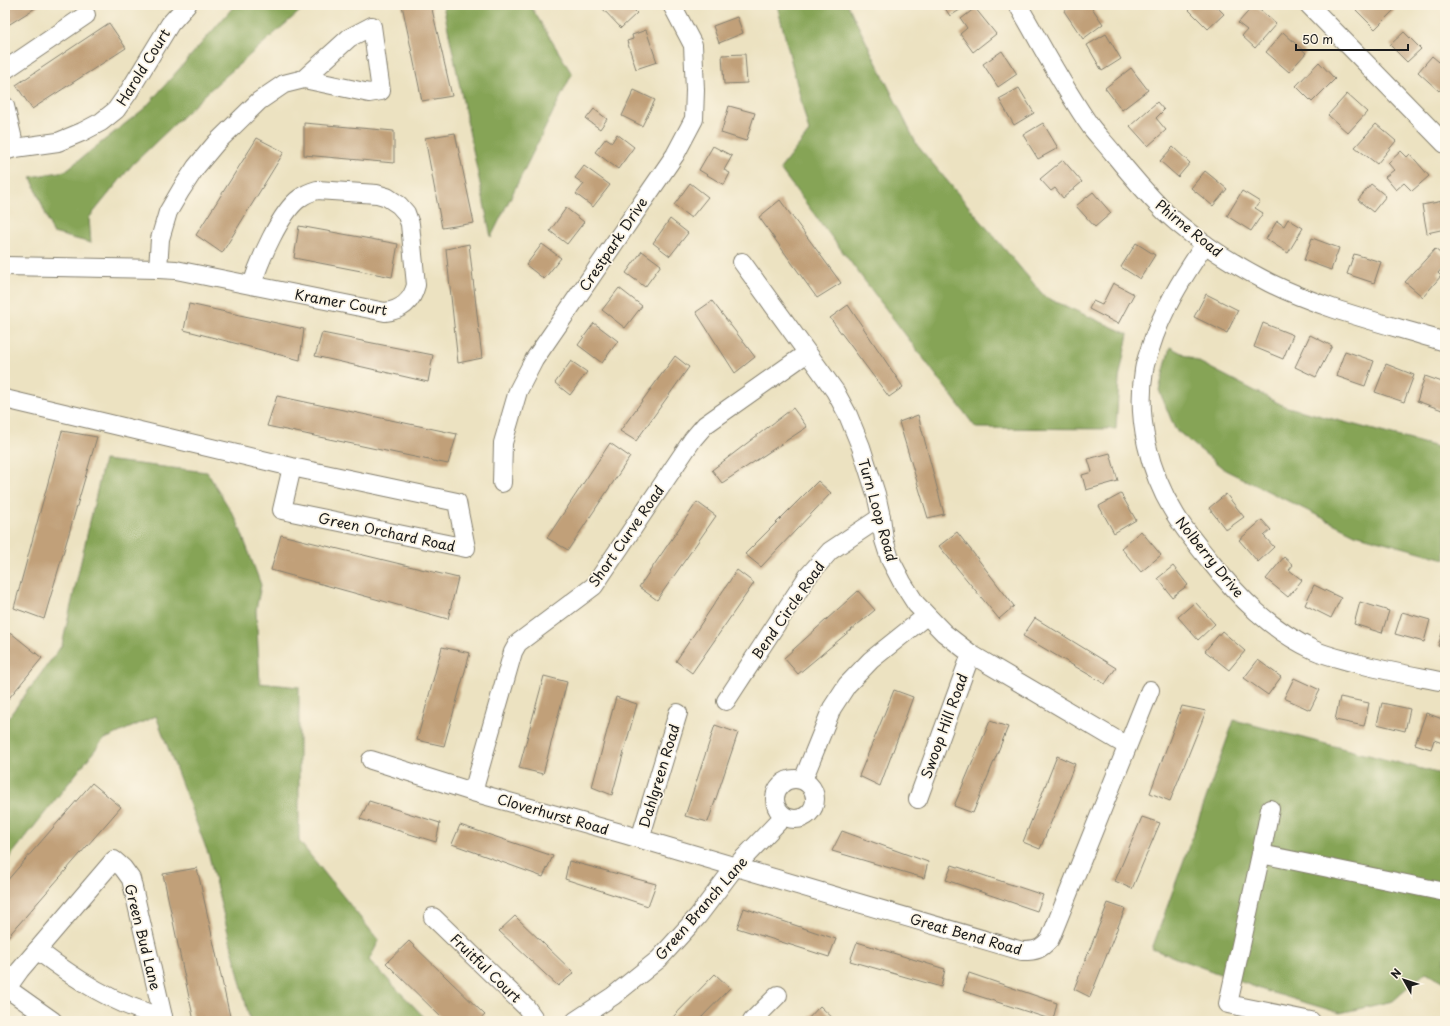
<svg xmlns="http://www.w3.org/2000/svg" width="1450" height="1026" font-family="'Playpen Sans',sans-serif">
<rect width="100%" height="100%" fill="#fcf5e5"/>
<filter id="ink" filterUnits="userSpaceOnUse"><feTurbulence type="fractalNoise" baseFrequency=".025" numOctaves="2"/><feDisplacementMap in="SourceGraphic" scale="8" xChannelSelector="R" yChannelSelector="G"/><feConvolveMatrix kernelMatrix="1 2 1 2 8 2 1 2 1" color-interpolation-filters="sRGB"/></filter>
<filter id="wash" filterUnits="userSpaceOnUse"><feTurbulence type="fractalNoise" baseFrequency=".012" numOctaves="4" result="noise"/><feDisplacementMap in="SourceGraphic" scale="16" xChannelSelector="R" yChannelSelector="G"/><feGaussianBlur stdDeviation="0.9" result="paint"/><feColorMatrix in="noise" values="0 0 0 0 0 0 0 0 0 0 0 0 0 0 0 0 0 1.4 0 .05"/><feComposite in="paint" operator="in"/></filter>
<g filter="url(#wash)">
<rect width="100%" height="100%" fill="#ece2c1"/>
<!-- forest -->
<g fill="#86a457" stroke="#51603a">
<path d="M235,5H307L211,89L132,165L89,218L91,243L53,233L31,177L65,171L145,108Z"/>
<path d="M443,5H530L572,74L491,237Z"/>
<path d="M777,5H848L917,145L1045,297L1128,334L1119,379L1116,429L976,428L780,169L809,132Z"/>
<path d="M1170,347L1284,406L1445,449V559L1355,534L1225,470L1175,429L1159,390Z"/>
<path d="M104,460L207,472L237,521L261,585L256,610L260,683L299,687V841L379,941L369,960L428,1021H250L209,856L156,716L103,740L5,863V722L62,645Z"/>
<path d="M1234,720L1445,775V982L1426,972L1393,1001L1340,1013L1263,990L1152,949Z"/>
</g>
<g id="blocks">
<!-- building -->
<g fill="#c1a079">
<path d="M5,5H40L5,27Z"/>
<path d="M402,5H431L452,96L422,101Z"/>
<path d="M604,5H629L637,13L621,28L601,7Z"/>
<path d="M943,5H968L950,16Z"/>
<path d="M1073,5H1090L1103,24L1083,39L1064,11Z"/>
<path d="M1193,5H1215L1224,14L1208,29L1188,9Z"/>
<path d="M1254,5L1276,24L1255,48L1242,36L1247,30L1238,23Z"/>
<path d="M1361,5H1399L1375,29L1356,10Z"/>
<path d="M975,8L996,34L973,52L960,34L967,28L961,19Z"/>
<path d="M737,17L743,33L719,43L713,26Z"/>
<path d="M109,23L126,48L32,109L16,85Z"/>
<path d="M646,30L657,62L636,69L627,41L633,39L632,35Z"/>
<path d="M1283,32L1306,53L1289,72L1266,52Z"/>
<path d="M1404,32L1421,49L1407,62L1390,45Z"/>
<path d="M1106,34L1121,59L1102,71L1087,45Z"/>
<path d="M1002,51L1017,74L998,87L983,64Z"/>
<path d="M745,54L747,83L724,84L722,55Z"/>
<path d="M1432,56L1445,67V85L1439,91L1418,72Z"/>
<path d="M1319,62L1335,79L1312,102L1296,86Z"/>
<path d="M1131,68L1148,90L1122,110L1105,88Z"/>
<path d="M1019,88L1034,113L1014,125L999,99Z"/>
<path d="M634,90L655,100L642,126L622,116Z"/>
<path d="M1347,94L1367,112L1348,133L1328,115Z"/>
<path d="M1157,102L1164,110L1156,118L1166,130L1148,146L1130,126Z"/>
<path d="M729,106L755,113L746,141L721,133Z"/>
<path d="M594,109L607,119L600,129L586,119Z"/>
<path d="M304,123L394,131V163L304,155Z"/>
<path d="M1043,123L1058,148L1038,159L1023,135Z"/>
<path d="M1376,124L1396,141L1377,164L1355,147Z"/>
<path d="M455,133L474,223L442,228L425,138Z"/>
<path d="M617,134L634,147L618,169L595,152L606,138L612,142Z"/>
<path d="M257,138L284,152L222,253L196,235Z"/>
<path d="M713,146L732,156L724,170L730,173L724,185L699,170Z"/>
<path d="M1173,147L1190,163L1178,177L1160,161Z"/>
<path d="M1401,151L1407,157L1410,154L1429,176L1412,191L1404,183L1396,190L1385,177L1394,170L1388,163Z"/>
<path d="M1063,160L1082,182L1063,198L1055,188L1051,191L1040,179Z"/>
<path d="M584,166L610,185L593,207L576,194L584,184L575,178Z"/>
<path d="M1205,171L1227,189L1213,206L1191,188Z"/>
<path d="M690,183L708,197L691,218L674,205Z"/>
<path d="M1371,184L1386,196L1373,212L1358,200Z"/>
<path d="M1242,191L1260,202L1255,208L1263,213L1251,231L1227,216Z"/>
<path d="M1093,192L1111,213L1095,227L1076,206Z"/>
<path d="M780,200L841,283L817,298L759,217Z"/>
<path d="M1443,201L1445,210V229L1427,233L1422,205Z"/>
<path d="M566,208L584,222L567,244L550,231Z"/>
<path d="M670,219L688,233L670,256L653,243Z"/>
<path d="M1288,219L1303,228L1288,253L1266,239L1277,221L1284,226Z"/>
<path d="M299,226L398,244L392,277L294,258Z"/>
<path d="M1312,238L1339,248L1331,270L1304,260Z"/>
<path d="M1136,243L1155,255L1140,279L1121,267Z"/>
<path d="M469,244L482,358L458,363L446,249Z"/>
<path d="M542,244L561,258L544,279L526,265Z"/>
<path d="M1435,249L1445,257V265L1438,273L1441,276L1423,297L1405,282Z"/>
<path d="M642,251L661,265L645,287L626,273Z"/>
<path d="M1354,254L1381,262L1374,283L1347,274Z"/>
<path d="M1113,283L1134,294L1118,324L1089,309L1093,301L1102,305Z"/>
<path d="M619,288L642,306L625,328L602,310Z"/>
<path d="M1206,294L1238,310L1227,333L1194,317Z"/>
<path d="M712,301L755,357L735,373L696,312Z"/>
<path d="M189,304L304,329L300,360L184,330Z"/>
<path d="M848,305L903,387L889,397L830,318Z"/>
<path d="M594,323L618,341L602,363L578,345Z"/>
<path d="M1263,323L1293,335L1283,359L1254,347Z"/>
<path d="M322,333L433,355L428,382L315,356Z"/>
<path d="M1310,335L1332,346L1316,377L1295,367Z"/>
<path d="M1345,351L1374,361L1365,386L1336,376Z"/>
<path d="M675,356L689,367L636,441L620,431Z"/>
<path d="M571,361L587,372L570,395L555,383Z"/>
<path d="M1386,364L1414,375L1404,402L1375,392Z"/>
<path d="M1425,376L1445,383V411L1417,401Z"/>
<path d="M277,396L457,434L448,464L267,426Z"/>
<path d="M793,408L807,427L722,483L712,470Z"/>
<path d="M918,415L944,514L928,518L899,422Z"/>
<path d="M62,431L97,437L44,619L14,608Z"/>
<path d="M610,443L630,457L568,550L547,538Z"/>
<path d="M1110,453L1118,481L1086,490L1082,475L1092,472L1088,459Z"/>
<path d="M818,481L831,493L761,567L745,554Z"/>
<path d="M1121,494L1136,520L1114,533L1099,506Z"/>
<path d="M1226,494L1244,517L1226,530L1209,508Z"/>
<path d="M697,502L716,516L657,600L639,587Z"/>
<path d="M1262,520L1271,530L1264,536L1274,547L1258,562L1239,540Z"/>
<path d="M1141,531L1161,555L1141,572L1121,548Z"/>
<path d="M957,532L1014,606L999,619L939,546Z"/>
<path d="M281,535L458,578L448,619L271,570Z"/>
<path d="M1284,557L1293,565L1289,570L1302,580L1288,597L1266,579Z"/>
<path d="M1173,566L1188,585L1172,597L1158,578Z"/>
<path d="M737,570L754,583L692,673L676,661Z"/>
<path d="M1314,585L1341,598L1331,618L1305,605Z"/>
<path d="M858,591L875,610L798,674L784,658Z"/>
<path d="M1195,602L1215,624L1198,640L1178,617Z"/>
<path d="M1360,602L1389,611L1382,633L1354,624Z"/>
<path d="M1402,612L1430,620L1424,642L1395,634Z"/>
<path d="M1035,618L1116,668L1105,684L1023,636Z"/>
<path d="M1445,624V648L1438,646Z"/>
<path d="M1222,631L1245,651L1229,670L1205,651Z"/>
<path d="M11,633L42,658L5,703V640Z"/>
<path d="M442,647L470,653L444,746L417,740Z"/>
<path d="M1258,660L1281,677L1268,695L1244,678Z"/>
<path d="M544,676L567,682L543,774L519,768Z"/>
<path d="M1294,678L1320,690L1310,710L1284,698Z"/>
<path d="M894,690L913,697L880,786L859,776Z"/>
<path d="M616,697L637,704L612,795L592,787Z"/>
<path d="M1340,697L1369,703L1364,726L1335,720Z"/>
<path d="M1382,703L1410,709L1405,731L1377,724Z"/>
<path d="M1182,706L1206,711L1170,801L1150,793Z"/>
<path d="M1426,713L1445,720V744L1434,740L1431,749L1415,744Z"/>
<path d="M990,721L1008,727L973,813L954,806Z"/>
<path d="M715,725L738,733L708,822L685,816Z"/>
<path d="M1057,756L1075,764L1040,849L1023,842Z"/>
<path d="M92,783L121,807L5,940V883Z"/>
<path d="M369,801L440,823L436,842L360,819Z"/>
<path d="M1142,817L1160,823L1132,889L1115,881Z"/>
<path d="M460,825L553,856L543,877L452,844Z"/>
<path d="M842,831L928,862L924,878L832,851Z"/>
<path d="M569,861L656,884L648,906L565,879Z"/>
<path d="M952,865L1043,895L1037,911L946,880Z"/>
<path d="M197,868L231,1021H194L163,874Z"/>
<path d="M1108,903L1125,909L1090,997L1074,989Z"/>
<path d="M744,908L836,939L829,957L737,928Z"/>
<path d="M515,916L574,973L558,986L499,931Z"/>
<path d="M409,941L485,1015L478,1021H445L386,963Z"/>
<path d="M857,942L945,969L941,987L850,961Z"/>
<path d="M969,973L1057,1003L1053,1020L963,991Z"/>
<path d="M715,974L730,988L698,1021H669Z"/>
<path d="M820,1006L836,1021H806Z"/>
</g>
</g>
</g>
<g filter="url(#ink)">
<use href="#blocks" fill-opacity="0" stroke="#847f6e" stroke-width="1"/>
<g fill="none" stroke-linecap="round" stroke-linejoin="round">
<!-- minor casing -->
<g stroke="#847f6e" stroke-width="20">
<g id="minor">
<path d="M1018,5C1042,46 1064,89 1091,127C1098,136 1106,144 1113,153C1129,173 1146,193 1165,212C1195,240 1233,264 1270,283C1325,310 1387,324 1445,342"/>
<path d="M1309,5L1445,144"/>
<path d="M5,70L86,15"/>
<path d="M5,106L15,148"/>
<path d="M5,151L15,148L58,142L82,132L101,122L116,110L128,93L170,24L187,5"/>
<path d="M1205,244C1183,277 1162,310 1150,349C1148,355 1145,363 1144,370C1136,419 1149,472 1175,514C1185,531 1198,546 1210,561C1239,598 1271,630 1314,650C1327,656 1342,659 1356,663C1385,671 1415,676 1445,682"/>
<path d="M742,262L835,391L848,415L861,447L876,494L881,517L884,540L890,559L902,582L916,604L944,633L971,654L1127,746"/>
<path d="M5,266L158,269L176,270L385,312C402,310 412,301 416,285L410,224L406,213L399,205L387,197L377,194L317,190C310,192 305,194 300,198C280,212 259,262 252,285"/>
<path d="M158,269L160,239L168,212L181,190L196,167L216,143L259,101L284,84L304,79L369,93L381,91L372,26L349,38L304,79"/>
<path d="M5,399L292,467L457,502L466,548L282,510L292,467"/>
<path d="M502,483L503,443L518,391L534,360L675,155L694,119L695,90L693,45L672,5"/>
<path d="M726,701L808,576L830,551L881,517"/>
<path d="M371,760L473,792L624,834L1022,951C1036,951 1040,950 1050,939L1150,690"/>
<circle cx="795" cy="799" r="20"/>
<path d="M803,780L832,708L847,685L871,660L926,616"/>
<path d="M473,792L513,652L518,643L594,586L693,439L705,425L807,353"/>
<path d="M918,799L971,654"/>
<path d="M640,839L678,713"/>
<path d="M1261,854L1270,809"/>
<path d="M433,917L526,1007L536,1021"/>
<path d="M37,950C74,978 116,1006 163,1017"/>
<path d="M5,987L53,1021"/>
<path d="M5,991L20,970L114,860L123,868L131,879L164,1021"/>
<path d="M575,1021L613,996L659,959L698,916L735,867L783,817"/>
<path d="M752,1021L778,995"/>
<path d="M1311,1021L1228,1004L1261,854L1445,892"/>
</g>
</g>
<!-- minor -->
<use href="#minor" stroke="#fff" stroke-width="18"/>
</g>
</g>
<g text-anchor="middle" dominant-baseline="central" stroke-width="3.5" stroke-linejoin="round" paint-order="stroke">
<!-- street labels -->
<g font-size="14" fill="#1c1c1c" stroke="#fcf5e5">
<text transform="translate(143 67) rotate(-58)">Harold Court</text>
<text transform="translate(1189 228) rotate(39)">Phirne Road</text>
<text transform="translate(613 244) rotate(-56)">Crestpark Drive</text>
<text transform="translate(341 302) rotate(10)">Kramer Court</text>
<text transform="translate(878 510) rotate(74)">Turn Loop Road</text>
<text transform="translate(387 532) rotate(12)">Green Orchard Road</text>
<text transform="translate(626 536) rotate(-55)">Short Curve Road</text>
<text transform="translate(1210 557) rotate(51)">Nolberry Drive</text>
<text transform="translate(788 610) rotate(-55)">Bend Circle Road</text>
<text transform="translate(944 726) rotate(-70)">Swoop Hill Road</text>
<text transform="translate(659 776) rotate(-73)">Dahlgreen Road</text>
<text transform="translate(553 814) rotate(16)">Cloverhurst Road</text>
<text transform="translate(701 908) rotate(-49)">Green Branch Lane</text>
<text transform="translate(966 934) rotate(16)">Great Bend Road</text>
<text transform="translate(143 937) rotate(76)">Green Bud Lane</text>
<text transform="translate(486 968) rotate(44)">Fruitful Court</text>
</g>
</g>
<!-- margin -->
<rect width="1450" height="1026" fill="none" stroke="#fcf5e5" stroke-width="20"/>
<!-- north arrow -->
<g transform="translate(1404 980) rotate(309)" stroke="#fcf5e5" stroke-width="3" paint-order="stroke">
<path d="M0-3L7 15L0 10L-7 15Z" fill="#1c1c1c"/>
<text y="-6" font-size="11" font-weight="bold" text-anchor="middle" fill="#1c1c1c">N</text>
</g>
<!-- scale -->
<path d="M1296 44v6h112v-6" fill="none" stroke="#1c1c1c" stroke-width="2"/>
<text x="1302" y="44" font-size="12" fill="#1c1c1c" stroke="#fcf5e5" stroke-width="3" paint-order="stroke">50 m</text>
</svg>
